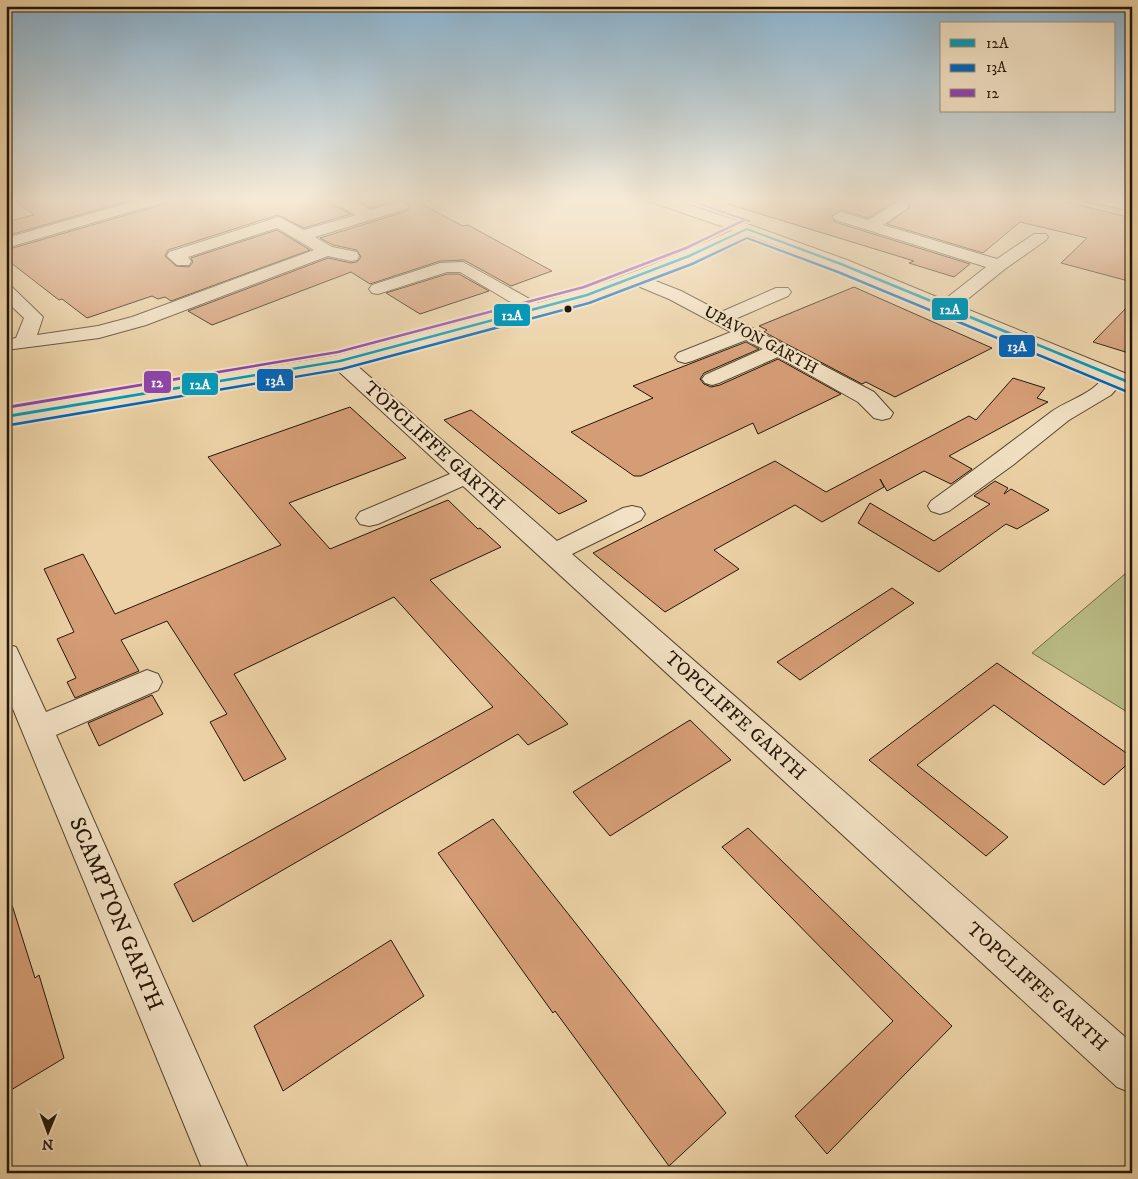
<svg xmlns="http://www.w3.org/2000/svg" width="1138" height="1179" font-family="'IM FELL DW Pica',serif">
<rect width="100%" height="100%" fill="#ebd1a5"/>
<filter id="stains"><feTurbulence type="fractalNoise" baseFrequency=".004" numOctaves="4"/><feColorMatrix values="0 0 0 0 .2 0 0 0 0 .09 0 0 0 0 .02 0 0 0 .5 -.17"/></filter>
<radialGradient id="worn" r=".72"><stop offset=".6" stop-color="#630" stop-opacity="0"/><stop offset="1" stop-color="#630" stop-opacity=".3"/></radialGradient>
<!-- green -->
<path fill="#babb85" stroke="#6e6846" d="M1132,568V715L1032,653Z"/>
<!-- building -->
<g fill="#d59d76" stroke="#231606">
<path d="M11,198H138L6,236V222L34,215Z"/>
<path d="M171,198H331L333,205L351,214L304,228L278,215L168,250L165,256L176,266L189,267L193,262L191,258L277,230L310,250L171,301L165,297L158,299L152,296L87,318L62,299L59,300L6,259V250L168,203Z"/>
<path d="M351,198H410L463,226L468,225L552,271L511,286L464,260L440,261L370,284L351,272L212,325L188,311L328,258L351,263L357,262L361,257L357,250L333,245L320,238L407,211L411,206L400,199L371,208Z"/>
<path d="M729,198H1050L1132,218V282L1061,263L1087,238L1020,222L983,253L887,224L910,207L906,201H895L868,218L842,210L832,216L835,222L970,264L954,277L909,263L914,261L728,204Z"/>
<path d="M447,274H459L489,291L420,314L386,293Z"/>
<path d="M854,287L992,348L895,397L866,382L862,384L764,332L767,330L759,326Z"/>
<path d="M1132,302V354L1093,342Z"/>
<path d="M746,342L759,349L704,373L700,379L704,384L711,387L720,385L778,359L841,394L758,434L753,423L641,476H634L571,432L653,398L633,386Z"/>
<path d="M1013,378L1045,388L1037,398L1048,402L949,456L972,469L951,484L924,471L887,491L880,479L884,487L822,522L795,505L714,550L739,569L665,612L593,553L775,461L826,492L969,416L976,420Z"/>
<path d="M350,407L406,458L289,503L330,549L448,500L478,529L480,528L501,547L430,580L568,724L528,745L518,734L193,922L174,884L493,707L394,597L234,674L286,759L244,781L210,722L227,714L167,621L121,640L139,671L75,698L67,682L76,678L57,639L74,632L44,569L83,554L115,614L281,545L208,457Z"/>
<path d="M471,410L587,501L559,514L444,420Z"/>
<path d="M995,481L1008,488L1004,494L1011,489L1049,510L1017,529L1006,524L939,572L858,523L870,503L934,541L990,504L974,496Z"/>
<path d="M892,588L914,603L800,680L777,662Z"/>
<path d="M997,663L1132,757V760L1104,785L994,705L917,765L1008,837L986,856L869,760Z"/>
<path d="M152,695L163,714L99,746L88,723Z"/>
<path d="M690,720L731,760L610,836L573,792Z"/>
<path d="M493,819L726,1113L669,1166L555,1011L553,1013L438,853Z"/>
<path d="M748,828L952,1026L827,1154L795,1116L893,1021L722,847Z"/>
<path d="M12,905L35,978L39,975L64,1058L6,1093V906Z"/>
<path d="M391,940L424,996L283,1091L254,1026Z"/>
</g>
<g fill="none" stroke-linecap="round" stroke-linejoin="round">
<!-- minor casing -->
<g stroke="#55452e" stroke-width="2">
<g id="minor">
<path d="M145,198H169L167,201L6,248V238Z"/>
<path d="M333,198H347L371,210L401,201L409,206L406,209L315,237L332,247L357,252L359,256L357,260L351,261L328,256L146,325L99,338L6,350V340L16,338L24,318L6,301V286L12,287L43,317L37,335L98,326L132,317L314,250L277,228L188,257L191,261L189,265H177L167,256L169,252L279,217L304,230L356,215L334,203Z"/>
<path d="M646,198H668L753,226L847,260L944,300L986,267L836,220L833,217L836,214L841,212L868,220L896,203H906L909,206L906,209L883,225L997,259L1034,234H1046L1048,237L1046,240L1005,269L959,306L1132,376V390L1119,386L1111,395L1069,420L1013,465L949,511L940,514L931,511L928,506L931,501C972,472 1011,442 1051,412C1068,400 1090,395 1102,379L835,268L748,235L695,260L648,278L681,291L721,312L776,288H788L791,292L788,296L735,319L874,392L893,413L890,418L882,420L874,418L858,402L778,357L719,383L712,385L705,383L702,379L705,375L763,349L746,340L692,361L685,363L678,361L675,357L678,353L731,332L669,299L633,284L593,299L354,363L557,541L623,508L632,506L641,508L645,514L641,520L572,554L1132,1043V1093L1117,1087L463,486L378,524L369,526L360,524L356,518L360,512L450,474L335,368L6,424V410L338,355L519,307L460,272H447L378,294L372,293L369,289L372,285L440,263L463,262L537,303C605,285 670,259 733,230L648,201Z"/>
<path d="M1084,198H1112L1132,202V211L1086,201Z"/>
<path d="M6,644L16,647L46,712L147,670L158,674L162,682L158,690L56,735L250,1173H204L6,692Z"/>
</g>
</g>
<!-- minor -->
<use href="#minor" fill="#f2e1c4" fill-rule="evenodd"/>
<!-- bus-1 casing -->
<g stroke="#f2e1c4" stroke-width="4">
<path id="bus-1" d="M747,228L842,263L1132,382V385L840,265L747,230L690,257L588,296L341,362L6,418V415L339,360L586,294L688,255Z"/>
</g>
<!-- bus-2 casing -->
<g stroke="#f2e1c4" stroke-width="4">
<path id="bus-2" d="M747,237L839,271L1131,392L1129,393H1127L837,273L747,239L693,265L590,304L343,370L6,427V425L8,424L341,368L588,302L691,263Z"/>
</g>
<!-- bus-3 casing -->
<g stroke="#f2e1c4" stroke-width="4">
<g id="bus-3">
<path d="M679,198H685L752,221L749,222Z"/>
<path d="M742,220L745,221L687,249L585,288L339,353L6,409V406L337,351L583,286L685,247Z"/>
</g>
</g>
<!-- bus-1 -->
<use href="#bus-1" fill="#049aba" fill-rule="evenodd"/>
<!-- bus-2 -->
<use href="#bus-2" fill="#0065bd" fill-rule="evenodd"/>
<!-- bus-3 -->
<use href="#bus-3" fill="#8e44ad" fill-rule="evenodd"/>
</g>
<!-- sky -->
<linearGradient id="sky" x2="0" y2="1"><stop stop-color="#89b4d2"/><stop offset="0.55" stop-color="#f6ead6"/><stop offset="1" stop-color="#f6ead6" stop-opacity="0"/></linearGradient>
<rect width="1138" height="363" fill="url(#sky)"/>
<!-- markers -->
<circle fill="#231606" stroke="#f2e1c4" stroke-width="2" cx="568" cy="309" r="4.5"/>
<g text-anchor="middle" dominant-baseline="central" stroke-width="4.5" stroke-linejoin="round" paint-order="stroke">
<!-- far-street labels -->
<g font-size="16" fill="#231606" stroke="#f2e1c4">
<text transform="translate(761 340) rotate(28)">UPAVON GARTH</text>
</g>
<!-- street labels -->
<g font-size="19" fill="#231606" stroke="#f2e1c4">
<text transform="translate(434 446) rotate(42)">TOPCLIFFE GARTH</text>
<text transform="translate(735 716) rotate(42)">TOPCLIFFE GARTH</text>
<text transform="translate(1037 987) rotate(42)">TOPCLIFFE GARTH</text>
</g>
<!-- near-street labels -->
<g font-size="22" fill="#231606" stroke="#f2e1c4">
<text transform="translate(116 914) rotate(67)">SCAMPTON GARTH</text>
</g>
</g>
<g stroke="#f2e1c4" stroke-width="2">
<rect x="931" y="297" width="38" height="24" rx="5" fill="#049aba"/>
<rect x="493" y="303" width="38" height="24" rx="5" fill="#049aba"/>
<rect x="998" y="334" width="38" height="24" rx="5" fill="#0065bd"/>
<rect x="256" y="368" width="38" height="24" rx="5" fill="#0065bd"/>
<rect x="143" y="370" width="29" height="24" rx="5" fill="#8e44ad"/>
<rect x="181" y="372" width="38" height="24" rx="5" fill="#049aba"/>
</g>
<g font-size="14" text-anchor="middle" font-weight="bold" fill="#fff">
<text x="950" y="314">12A</text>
<text x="512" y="320">12A</text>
<text x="1017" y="351">13A</text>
<text x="275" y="385">13A</text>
<text x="157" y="387">12</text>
<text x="200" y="389">12A</text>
</g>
<!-- margin -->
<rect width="1138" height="1179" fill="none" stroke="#ebd1a5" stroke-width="25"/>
<rect x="8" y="8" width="1123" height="1164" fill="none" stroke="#231606" stroke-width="2.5"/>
<rect x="12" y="12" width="1113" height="1154" fill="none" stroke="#231606"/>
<!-- legend -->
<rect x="940" y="22" width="175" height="90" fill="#f2e1c4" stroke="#9f9078"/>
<rect x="950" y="39" width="25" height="8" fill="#049aba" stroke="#9f9078"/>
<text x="986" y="48" font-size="15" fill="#231606">12A</text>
<rect x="950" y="64" width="25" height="8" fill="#0065bd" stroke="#9f9078"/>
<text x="986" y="72" font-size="15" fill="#231606">13A</text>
<rect x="950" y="89" width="25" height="8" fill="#8e44ad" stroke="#9f9078"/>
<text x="986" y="98" font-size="15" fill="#231606">12</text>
<!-- north arrow -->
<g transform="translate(48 1132) rotate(181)" stroke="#f2e1c4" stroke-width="4" paint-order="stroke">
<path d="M0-4L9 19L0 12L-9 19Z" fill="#231606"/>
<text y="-8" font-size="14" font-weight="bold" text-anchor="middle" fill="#231606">N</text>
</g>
<rect width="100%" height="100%" filter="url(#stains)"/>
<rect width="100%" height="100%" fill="url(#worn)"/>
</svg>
